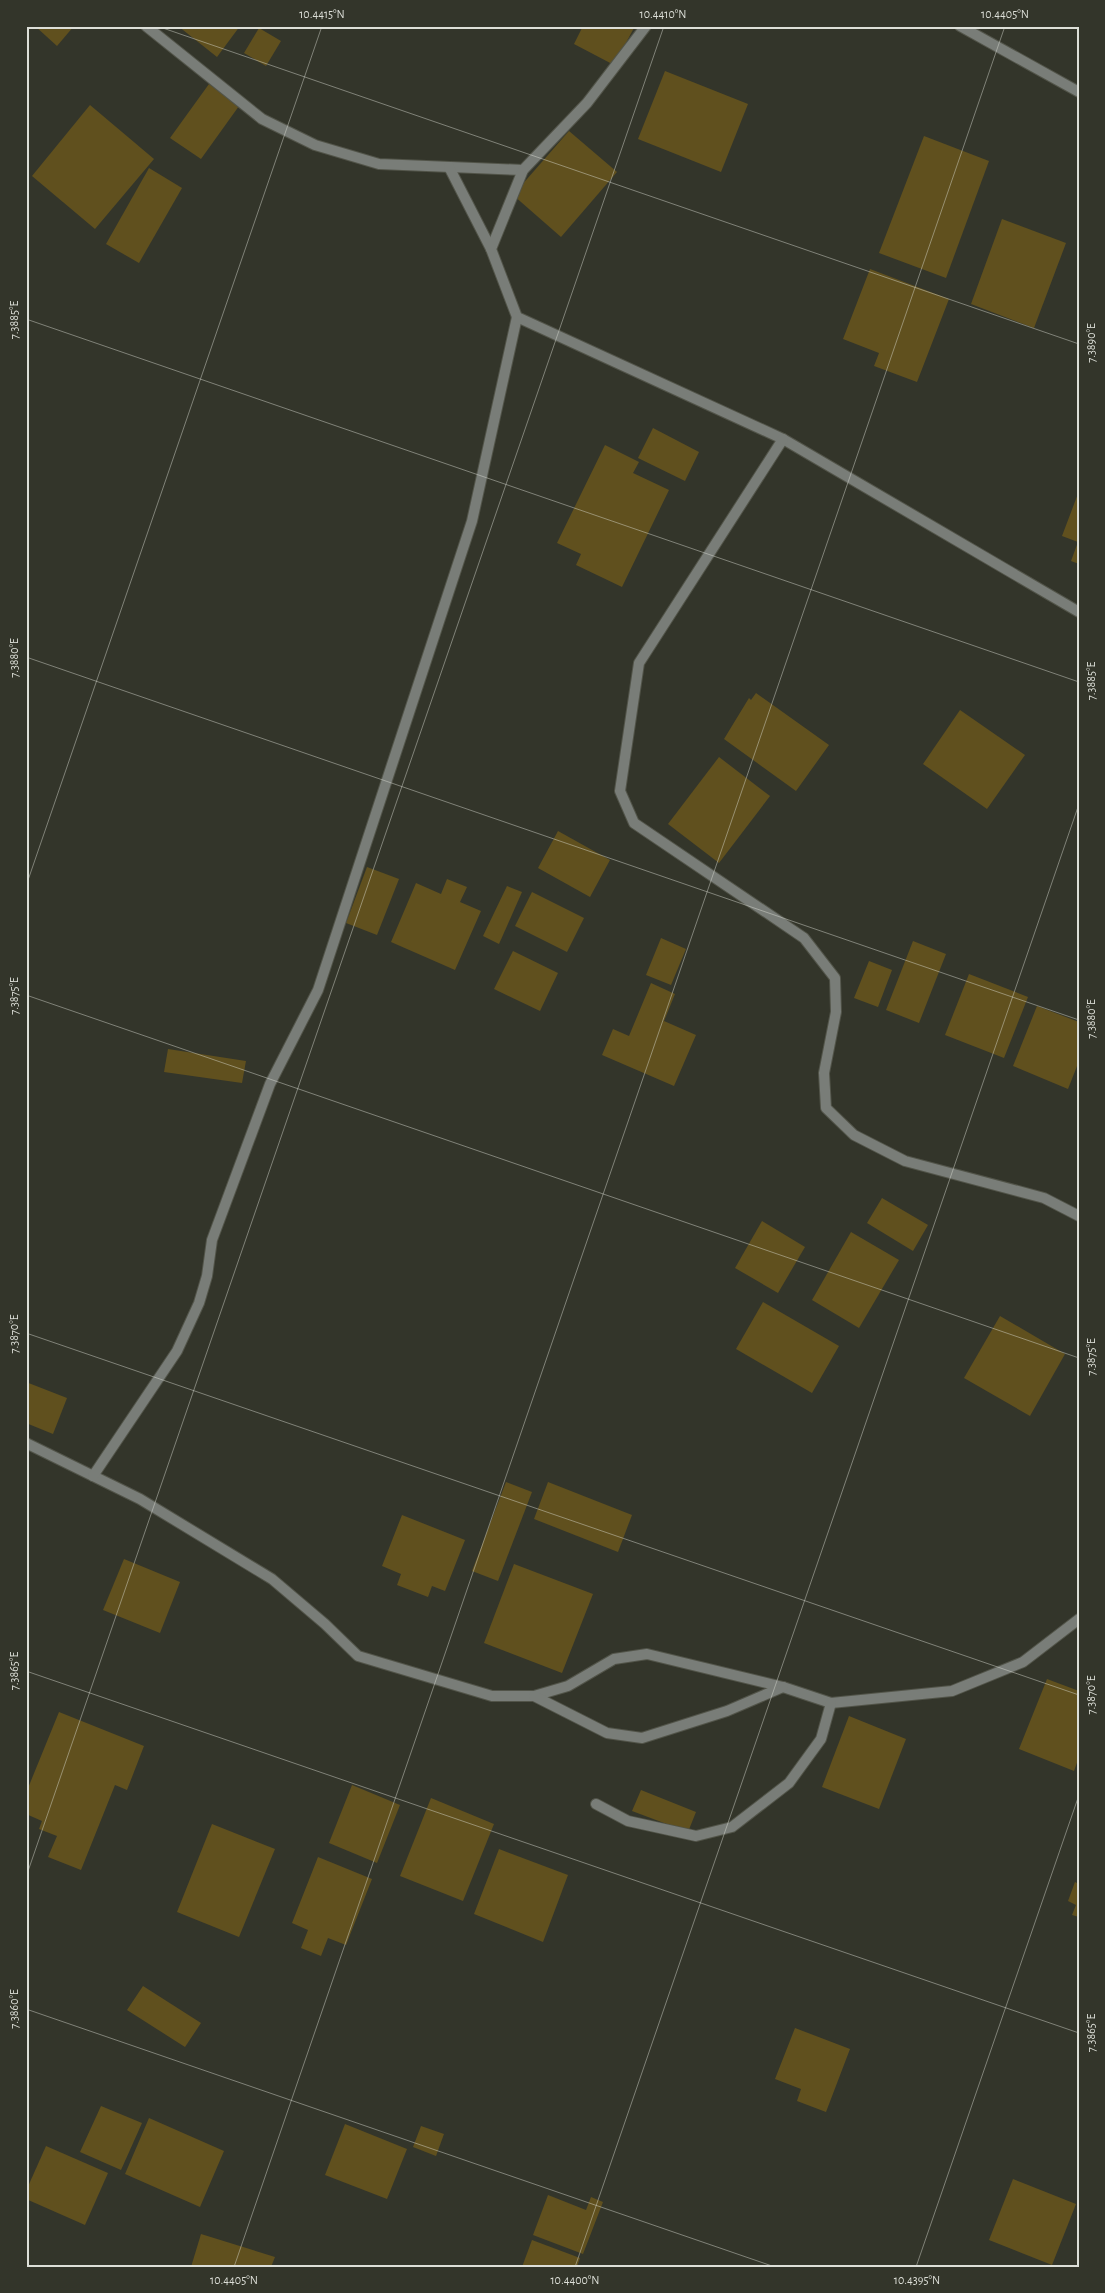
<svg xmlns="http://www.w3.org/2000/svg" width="1105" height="2293" font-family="'Alegreya Sans',sans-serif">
<rect width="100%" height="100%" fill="#33352a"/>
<!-- building -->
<g fill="#60501e">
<path d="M35,26H74L57,46Z"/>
<path d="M178,26H240L217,57Z"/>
<path d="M583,26H635L614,65L574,44Z"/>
<path d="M259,28L281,41L266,66L244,53Z"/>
<path d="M665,71L748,104L721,172L638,139Z"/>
<path d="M209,84L239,106L201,159L170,138Z"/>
<path d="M90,105L154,159L95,229L32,176Z"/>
<path d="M569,131L617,172L561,237L513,195Z"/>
<path d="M924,136L989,161L946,278L879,253Z"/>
<path d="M149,168L182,188L139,263L106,244Z"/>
<path d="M1002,219L1066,243L1034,328L971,304Z"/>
<path d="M870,269L949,299L917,382L874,366L879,353L843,339Z"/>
<path d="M653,428L699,452L685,481L638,458Z"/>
<path d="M605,445L639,462L633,473L669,490L622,587L576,565L581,554L557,543Z"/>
<path d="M1079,491V564L1071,561L1078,542L1062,536Z"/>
<path d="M756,693L829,745L796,791L724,739L749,698L751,700Z"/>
<path d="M960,710L1025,755L987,809L923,764Z"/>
<path d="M719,757L770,796L719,863L668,824Z"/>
<path d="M558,831L610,860L590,897L538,868Z"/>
<path d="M367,867L399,879L377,935L346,923Z"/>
<path d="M447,879L467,887L460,902L481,911L455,970L391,942L416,883L441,894Z"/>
<path d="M507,886L522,892L499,944L483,936Z"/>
<path d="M532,892L584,918L567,952L515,926Z"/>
<path d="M661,938L686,949L671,985L646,975Z"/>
<path d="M913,941L946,954L919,1023L886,1010Z"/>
<path d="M513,951L558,973L540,1011L494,989Z"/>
<path d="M869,961L892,970L878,1007L854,998Z"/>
<path d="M969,974L1028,997L1004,1058L945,1035Z"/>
<path d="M651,983L675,994L664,1021L696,1035L674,1086L602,1055L613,1029L629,1036Z"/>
<path d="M1037,1006L1079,1022V1061L1068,1089L1013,1066Z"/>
<path d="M168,1049L246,1061L242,1083L164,1072Z"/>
<path d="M882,1198L928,1225L913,1251L867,1223Z"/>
<path d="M762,1221L805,1247L778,1293L735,1268Z"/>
<path d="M851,1232L899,1260L859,1328L812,1300Z"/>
<path d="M763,1302L839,1346L812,1393L736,1349Z"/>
<path d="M1000,1316L1065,1354L1030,1416L964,1378Z"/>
<path d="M26,1382L67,1398L53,1434L26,1423Z"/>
<path d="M506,1482L532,1492L498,1581L472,1571Z"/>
<path d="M548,1482L632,1515L618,1552L534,1519Z"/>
<path d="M402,1515L465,1540L445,1591L432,1586L428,1597L397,1585L401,1574L382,1566Z"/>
<path d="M124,1559L180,1582L160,1633L103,1610Z"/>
<path d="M514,1564L593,1594L562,1673L484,1643Z"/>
<path d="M1047,1679L1079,1691V1757L1074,1771L1019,1749Z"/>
<path d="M59,1712L144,1746L127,1790L115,1785L81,1870L48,1857L57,1836L39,1829L42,1821L26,1814V1793Z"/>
<path d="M849,1716L906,1739L879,1809L822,1787Z"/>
<path d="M352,1785L400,1805L377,1863L329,1843Z"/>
<path d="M641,1790L696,1812L688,1832L632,1811Z"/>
<path d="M431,1798L494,1824L463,1901L400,1876Z"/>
<path d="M212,1824L275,1849L239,1937L177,1912Z"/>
<path d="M499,1849L568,1875L543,1942L474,1914Z"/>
<path d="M318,1857L372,1879L346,1945L328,1938L321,1956L301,1948L308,1930L292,1923Z"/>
<path d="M1075,1882L1079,1884V1917L1072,1915L1076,1905L1068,1901Z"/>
<path d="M143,1986L201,2023L185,2047L127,2010Z"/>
<path d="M795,2028L850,2049L826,2112L797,2101L801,2089L775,2079Z"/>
<path d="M101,2106L142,2123L121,2170L80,2152Z"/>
<path d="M149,2118L224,2151L200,2207L125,2174Z"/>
<path d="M345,2124L407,2149L387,2199L325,2175Z"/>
<path d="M421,2126L444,2134L436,2156L413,2147Z"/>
<path d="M46,2146L108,2173L85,2225L26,2199V2191Z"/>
<path d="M1013,2179L1076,2204L1052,2265L989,2240Z"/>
<path d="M548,2195L586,2210L591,2197L603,2202L583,2254L533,2235Z"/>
<path d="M201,2234L275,2257L271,2267H191Z"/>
<path d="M532,2240L580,2258L577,2267H522Z"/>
</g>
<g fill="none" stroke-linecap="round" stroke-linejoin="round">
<!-- minor casing -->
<g stroke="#525449" stroke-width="12">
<g id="minor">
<path d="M146,26L262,119L315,145L379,164L523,170"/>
<path d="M646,26L587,103L523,170L491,249L517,317L783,439L1079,612"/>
<path d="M960,26L1079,92"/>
<path d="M449,167L491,249"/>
<path d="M783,439L639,663L620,791L634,823L804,938L835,978L836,1012L824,1073L826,1108L854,1135L905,1161L1044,1198L1079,1216"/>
<path d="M26,1443L140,1499L272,1579L325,1624L358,1656L492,1696H534L568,1686L614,1659L647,1654L783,1687L831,1703L952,1691L1023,1662L1079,1619"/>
<path d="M93,1476L177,1351L199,1303L207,1276L212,1240L270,1084L318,990L472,521L517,317"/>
<path d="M534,1696L607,1733L642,1738L727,1711L783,1687"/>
<path d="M596,1804L628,1821L696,1836L732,1827L789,1783L821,1739L831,1703"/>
</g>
</g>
<!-- minor -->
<use href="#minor" stroke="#797d78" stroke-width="10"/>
</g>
<!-- ticks -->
<path fill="none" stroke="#dddfd8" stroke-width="1" stroke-opacity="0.45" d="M157,26L1079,344M26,319L1079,682M26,657L1079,1020M26,886L322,26M26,995L1079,1358M26,1333L1079,1695M26,1671L1079,2033M26,1877L664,26M26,2009L775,2267M234,2267L1005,26M575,2267L1079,804M916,2267L1079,1795"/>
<!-- border -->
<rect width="1105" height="2293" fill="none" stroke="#33352a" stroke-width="55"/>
<rect x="28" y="28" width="1050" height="2238" fill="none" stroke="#dddfd8" stroke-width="2"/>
<g font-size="12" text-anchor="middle" fill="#dddfd8">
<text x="322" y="18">10.4415°N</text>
<text x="663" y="18">10.4410°N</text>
<text x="1005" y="18">10.4405°N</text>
<text transform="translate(14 320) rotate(-90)" y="4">7.3885°E</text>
<text transform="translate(1091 343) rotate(-90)" y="4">7.3890°E</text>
<text transform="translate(14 658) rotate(-90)" y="4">7.3880°E</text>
<text transform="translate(1091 681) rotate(-90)" y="4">7.3885°E</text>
<text transform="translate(14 996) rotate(-90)" y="4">7.3875°E</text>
<text transform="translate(1091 1019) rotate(-90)" y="4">7.3880°E</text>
<text transform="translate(14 1334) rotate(-90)" y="4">7.3870°E</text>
<text transform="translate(1091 1357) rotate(-90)" y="4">7.3875°E</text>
<text transform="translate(14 1671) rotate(-90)" y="4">7.3865°E</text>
<text transform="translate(1091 1695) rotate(-90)" y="4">7.3870°E</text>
<text transform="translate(14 2009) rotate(-90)" y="4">7.3860°E</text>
<text transform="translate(1091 2033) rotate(-90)" y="4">7.3865°E</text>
<text x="234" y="2284">10.4405°N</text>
<text x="575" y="2284">10.4400°N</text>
<text x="917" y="2284">10.4395°N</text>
</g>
</svg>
